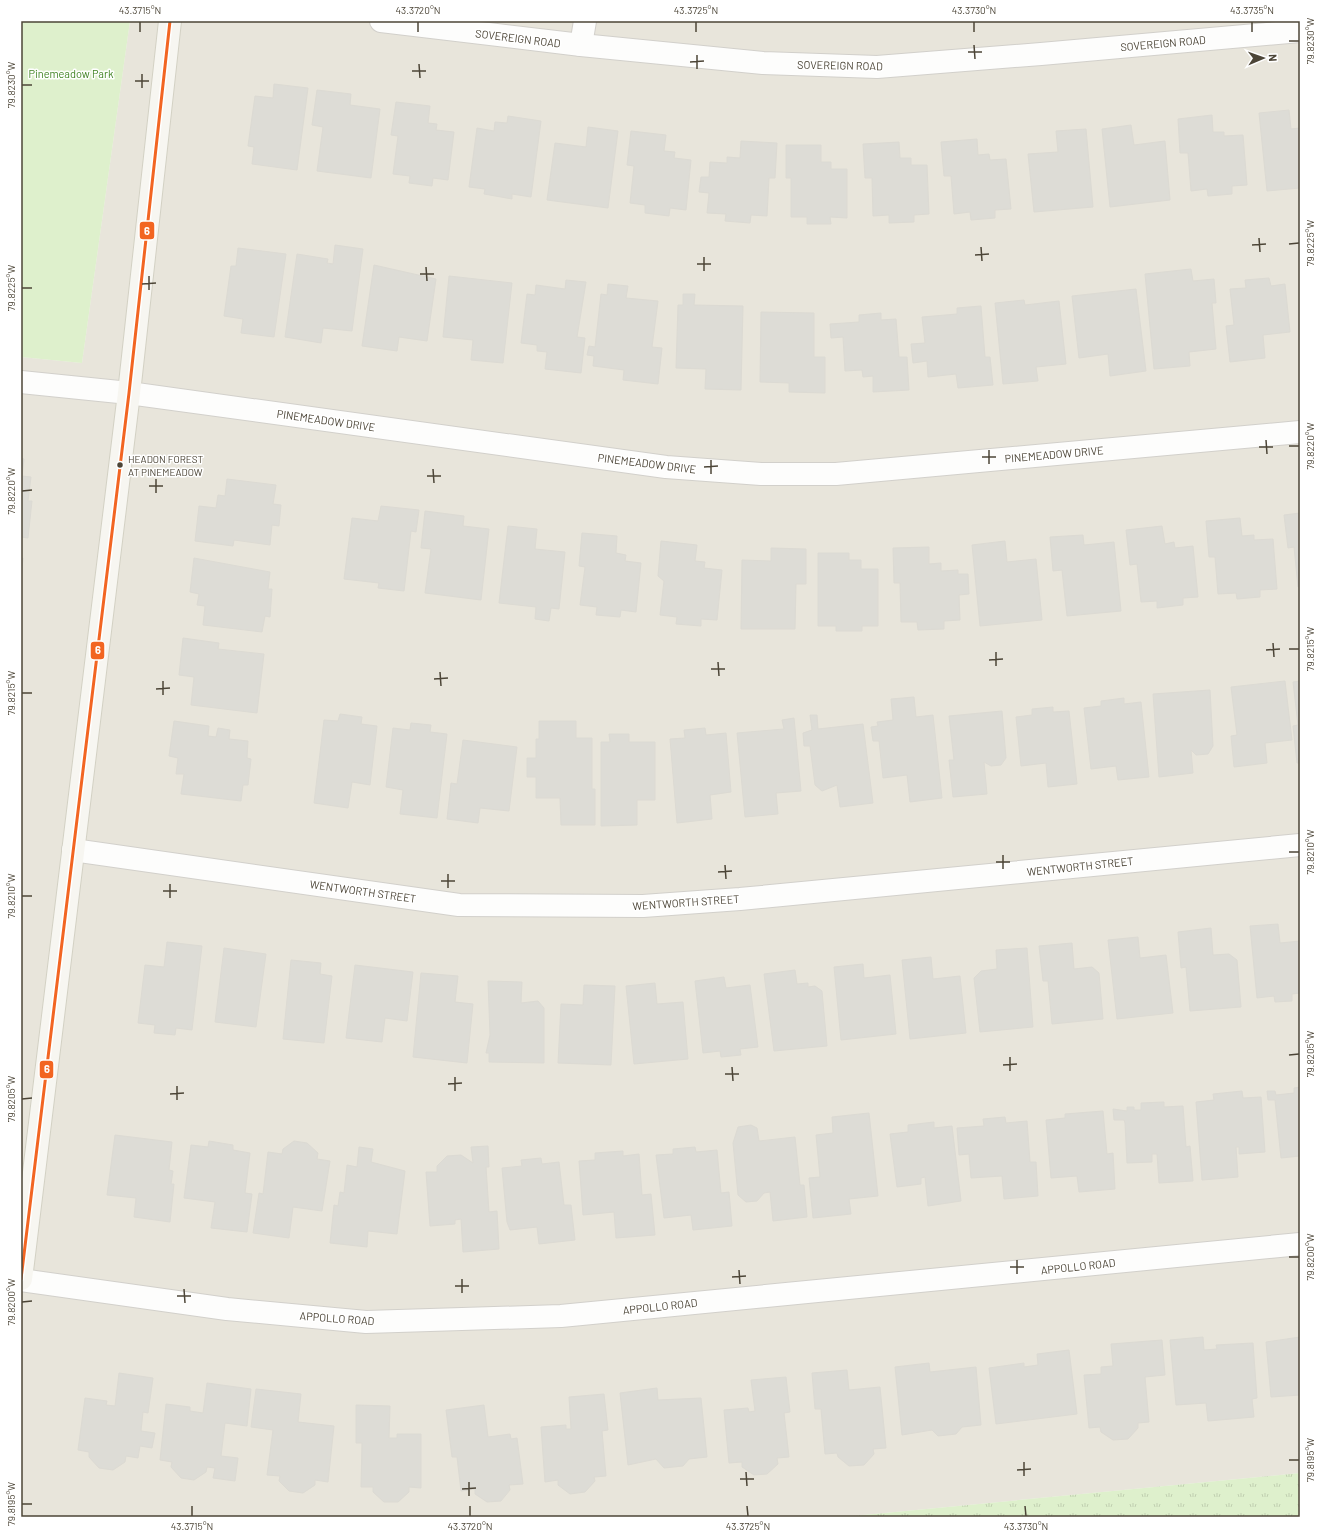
<svg xmlns="http://www.w3.org/2000/svg" width="1321" height="1538" font-family="Barlow,sans-serif">
<defs>
<pattern id="grass-tufts" width="24" height="20" patternUnits="userSpaceOnUse"><rect width="24" height="20" fill="#def0cc"/><path d="M3 7l-1-3M5 7V3M7 7l1-3M15 17l-1-3M17 17v-4M19 17l1-3" fill="none" stroke="#c0cfb0"/></pattern>
</defs>
<rect width="100%" height="100%" fill="#f3f3ee"/>
<!-- residential -->
<path fill="#e8e5db" d="M130,21H1300V1473L843,1517H21V357L82,363Z"/>
<!-- grass -->
<path fill="url(#grass-tufts)" d="M1300,1473V1517H843Z"/>
<!-- park -->
<path fill="#def0cc" d="M21,21H130L82,363L21,357Z"/>
<!-- building -->
<g fill="#dddcd6" stroke="#dcdad3">
<path d="M274,84L308,88L297,170L252,164L254,147L248,146L255,96L273,98Z"/>
<path d="M317,90L351,94L350,105L380,109L371,178L317,171L323,127L312,125Z"/>
<path d="M396,102L430,106L428,123L437,124L436,130L454,132L448,180L433,178L432,186L409,183L410,176L393,174L398,136L391,135Z"/>
<path d="M1289,110L1291,129L1300,128V188L1267,191L1259,113Z"/>
<path d="M1212,115L1213,132H1224V136L1243,135L1247,185L1232,186V194L1208,196L1207,189L1191,191L1188,153H1180L1178,119Z"/>
<path d="M508,116L541,121L531,197L512,194V199L484,194L485,189L469,187L477,128L494,131L495,122L507,123Z"/>
<path d="M1131,125L1134,145L1165,141L1170,200L1110,207L1102,129Z"/>
<path d="M588,127L618,131L608,208L547,200L555,143L586,147Z"/>
<path d="M1086,129L1093,207L1034,212L1028,154L1058,152L1056,131Z"/>
<path d="M631,131L666,135L664,151L675,152L674,158L691,160L686,210L670,208L669,216L645,213V205L630,203L634,166L627,165Z"/>
<path d="M977,139L978,155L989,154L990,160L1006,159L1011,209L995,210V218L971,220L970,212L954,214L951,176H944L941,142Z"/>
<path d="M741,141L777,143L775,178H769L767,216L751,215L750,223L725,221L726,214L707,213L709,193L699,192L701,177H709L710,162L727,163V157L740,158Z"/>
<path d="M899,142L900,158H911V165H927L929,214L914,215V222L889,223V215L873,216L872,178H865L863,144Z"/>
<path d="M786,145H821V162H831V169H847V218L830,217L831,224H807V217H791V178H786Z"/>
<path d="M335,245L363,249L352,331L323,328L321,343L285,337L297,254L328,259L327,263L333,264Z"/>
<path d="M238,248L286,254L274,337L241,333L243,319L224,316L231,266H236Z"/>
<path d="M374,265L436,279L427,341L399,337L397,351L362,346Z"/>
<path d="M1191,269L1193,281L1214,279L1216,303H1212L1216,349L1189,352L1190,366L1154,369L1145,274Z"/>
<path d="M449,276L512,283L503,363L471,360L473,340L443,337Z"/>
<path d="M1269,278L1271,286L1285,284L1290,332L1263,335L1265,358L1230,362L1226,326L1234,325L1230,289L1246,288L1245,280Z"/>
<path d="M566,280L586,282L577,337L585,338L581,373L545,369L547,352L537,351V345L521,343L527,294L535,295L536,285L565,289Z"/>
<path d="M608,284L628,286L626,298L658,301L652,347L662,348L658,384L623,380L624,370L593,366L594,356L587,355L589,346L595,347L601,294L607,295Z"/>
<path d="M1136,289L1146,371L1110,376L1108,354L1079,358L1072,296Z"/>
<path d="M683,294H695L694,305L743,306L741,390L705,389L706,369L676,368L678,305H683Z"/>
<path d="M1024,300L1025,305L1059,301L1066,364L1036,367L1038,381L1003,384L995,303Z"/>
<path d="M981,306L985,357H990L993,385L958,388L956,374L928,377L927,361L913,363L911,344L925,343L922,317L957,314V308Z"/>
<path d="M761,312L814,313V357H825V393L789,392V383L760,382Z"/>
<path d="M881,313V320L896,319L899,357H907L909,390L873,392V376L863,377L862,370L845,371L843,337L831,338L830,324L859,322V315Z"/>
<path d="M21,458L24,459L22,476L31,477L28,501H32L28,538L21,537Z"/>
<path d="M227,479L276,485L273,504L281,505L279,526L272,525L270,545L234,540L233,546L195,541L199,506L216,508L218,495L225,496Z"/>
<path d="M381,506L419,510L416,532L411,531L404,591L378,588L379,583L344,579L352,518L378,521Z"/>
<path d="M425,511L464,516L463,526L489,529L481,600L425,593L431,549L421,548Z"/>
<path d="M1300,513V587H1298L1294,547L1288,548L1284,515Z"/>
<path d="M1240,518L1242,536L1254,535V540L1273,539L1277,589L1260,590V597L1237,599L1236,593L1218,594L1215,557H1209L1206,521Z"/>
<path d="M508,526L537,529L535,549L565,552L559,609L551,608L549,621L535,619L536,607L499,603Z"/>
<path d="M1162,526L1165,544L1174,542L1175,548L1193,546L1198,597L1183,598V605L1157,608V601L1141,602L1137,564L1130,565L1126,530Z"/>
<path d="M582,533L617,536L616,553L626,555L625,561L641,563L636,612L621,610L620,617L596,615L597,607L580,605L585,567L579,566Z"/>
<path d="M1083,535L1084,545L1114,542L1121,611L1067,616L1062,570L1053,571L1050,537Z"/>
<path d="M661,541L697,545L695,561L705,562L704,568L722,570L717,620L701,619V626L676,624L677,617L660,615L664,581L658,576Z"/>
<path d="M1005,541L1007,562L1036,559L1042,620L980,626L972,545Z"/>
<path d="M929,547V564L941,563V571L958,570V574H968L969,594L959,595L960,620L944,621V629L918,630L917,622H901L900,583H894L893,548Z"/>
<path d="M771,548L806,549V584H796L795,629H741L742,560L771,561Z"/>
<path d="M818,553H849V560H861V569H878V626H862V631H836V626H818Z"/>
<path d="M21,558H23L21,580Z"/>
<path d="M194,558L270,572L268,589H272L270,617L265,616L262,632L203,625L205,606L197,605L199,594L190,592Z"/>
<path d="M183,638L219,643L218,649L264,654L257,713L191,705L194,677L179,675Z"/>
<path d="M1285,681L1292,740L1265,743L1267,763L1234,767L1231,736L1237,735L1231,687Z"/>
<path d="M1300,681V763H1297L1293,726L1298,725L1293,682Z"/>
<path d="M1210,690L1213,746L1208,754L1196,755L1191,750L1193,773L1159,777L1153,694Z"/>
<path d="M914,697L916,717L933,715L942,798L910,802L907,775L883,778L879,741H873L871,727L878,726L877,722L893,720L891,699Z"/>
<path d="M1124,698V704L1141,702L1149,777L1118,780L1116,766L1091,769L1084,708L1101,706V701Z"/>
<path d="M1053,707V712L1069,711L1077,784L1048,787L1046,763L1021,766L1016,717L1032,715V709Z"/>
<path d="M1002,711L1006,758L1001,765L991,766L984,762L987,794L953,797L949,760H954L949,716Z"/>
<path d="M340,714L362,717L361,724L377,726L370,785L352,782L348,808L314,803L324,720L338,721Z"/>
<path d="M810,715H817L818,729L863,724L873,803L840,807L837,785L822,791L815,785L810,746H804L803,733L812,730Z"/>
<path d="M794,718L801,791L776,793L778,814L745,817L737,733L784,729L782,720Z"/>
<path d="M174,721L209,726L208,736L216,737L218,728L230,730L229,739L248,741L247,758L251,759L248,785H243L241,801L181,794L184,774H176L178,758L169,756Z"/>
<path d="M539,721H576V738H592V789H595V825H561L560,798H536V777H527V758H536V739H539Z"/>
<path d="M411,723L431,725L430,732L447,734L437,818L400,814L403,790L386,787L393,728L410,730Z"/>
<path d="M705,728L706,735L726,733L731,792L710,795L712,819L677,823L670,739L685,738L684,730Z"/>
<path d="M609,734H629V742H655V800H637V825L601,826V742H610Z"/>
<path d="M463,740L517,747L509,811L480,808L478,823L447,819L451,783L457,784Z"/>
<path d="M1278,924L1280,943L1300,941V993L1292,994V1001L1275,1002L1274,996L1257,998L1250,926Z"/>
<path d="M1211,928L1213,955L1229,954L1237,960L1241,1007L1190,1011L1186,967L1181,968L1178,932Z"/>
<path d="M1138,937L1140,958L1166,955L1173,1013L1117,1019L1108,940Z"/>
<path d="M167,942L202,946L192,1030L176,1028L175,1035L154,1033L155,1025L138,1023L145,965L164,967Z"/>
<path d="M1072,943L1074,969L1092,967L1099,973L1103,1019L1052,1024L1048,981H1043L1039,946Z"/>
<path d="M224,948L266,954L256,1027L215,1022Z"/>
<path d="M1027,948L1033,1027L980,1032L974,978L981,971L997,969L996,950Z"/>
<path d="M931,957L933,979L960,976L966,1033L910,1039L902,960Z"/>
<path d="M291,960L321,963L320,974L332,976L324,1043L283,1039Z"/>
<path d="M863,964L864,978L890,975L896,1034L841,1040L834,967Z"/>
<path d="M355,965L413,972L407,1021L385,1018L382,1042L346,1038Z"/>
<path d="M795,970L797,984L808,983V987L815,986L822,991L827,1046L774,1051L764,974Z"/>
<path d="M421,973L458,976L455,1002L473,1004L467,1063L413,1057Z"/>
<path d="M724,977L726,988L750,985L758,1047L740,1049L741,1055L721,1057L720,1051L703,1053L695,981Z"/>
<path d="M488,981L522,982L521,1003L538,1001L544,1008V1063L489,1062V1053H486L490,1035Z"/>
<path d="M655,983L657,1004L683,1002L688,1059L634,1064L626,986Z"/>
<path d="M584,985L615,986L611,1065L558,1063L561,1004L583,1005Z"/>
<path d="M1300,1087V1156L1281,1158L1275,1100H1268L1267,1091H1275L1276,1095L1294,1093V1088Z"/>
<path d="M1242,1091L1243,1098L1261,1097L1265,1152L1239,1154V1147H1236L1238,1177L1202,1180L1196,1102L1214,1100L1213,1094Z"/>
<path d="M1164,1102V1107L1183,1106L1186,1147L1190,1146L1193,1181L1159,1183L1157,1154H1152V1162L1127,1163L1125,1123L1124,1120H1114L1113,1109L1127,1111V1107H1134V1110H1141V1103Z"/>
<path d="M1103,1111L1107,1154L1113,1153L1115,1189L1079,1192L1077,1176L1051,1178L1046,1120L1065,1118V1114Z"/>
<path d="M869,1113L878,1196L849,1199L851,1214L813,1218L809,1178L820,1177L816,1135L833,1133L832,1117Z"/>
<path d="M1005,1117L1006,1123L1027,1121L1030,1162H1036L1038,1196L1004,1199L1002,1176L971,1178L969,1154L959,1155L957,1128L984,1126L983,1119Z"/>
<path d="M934,1122V1128L952,1126L961,1201L928,1206L925,1177L921,1178V1184L897,1187L890,1134L908,1132V1125Z"/>
<path d="M751,1125L757,1128L759,1141L795,1137L800,1185H804L807,1217L773,1221L770,1192L764,1193L757,1201L746,1202L738,1195L733,1143L738,1127Z"/>
<path d="M115,1135L172,1142L169,1170L173,1171L171,1184H174L170,1222L134,1217L136,1198L107,1195Z"/>
<path d="M209,1141L233,1145V1150L250,1153L245,1193L252,1194L247,1232L211,1228L215,1202L184,1198L191,1145L208,1147Z"/>
<path d="M294,1141L307,1143L318,1153L317,1159L330,1161L322,1211L293,1207L289,1238L253,1233L259,1193L263,1194L268,1152L282,1154L283,1149Z"/>
<path d="M488,1146L489,1167H486L489,1212L497,1211L499,1249L463,1252L461,1219L455,1220V1224L430,1226L426,1172H437V1166L447,1156L461,1155L473,1163L471,1147Z"/>
<path d="M359,1147L373,1149L371,1162L405,1171L397,1234L368,1231L367,1247L330,1243L334,1205L338,1206L340,1192L344,1193L347,1165L357,1167Z"/>
<path d="M695,1147L696,1152L717,1150L721,1193L729,1192L732,1226L693,1230L691,1215L664,1218L656,1155L673,1154V1149Z"/>
<path d="M623,1151V1156L639,1154L642,1195L651,1194L655,1235L616,1238L614,1212L583,1215L579,1161L595,1160V1153Z"/>
<path d="M541,1158L542,1164L559,1162L564,1205H571L575,1240L539,1244L537,1227L510,1230L507,1222L502,1168L522,1166L521,1160Z"/>
<path d="M1203,1337L1204,1350L1217,1349L1216,1345L1253,1343L1257,1398L1252,1399L1254,1417L1208,1421L1206,1403L1176,1405L1170,1340Z"/>
<path d="M1300,1337V1395L1271,1397L1266,1342Z"/>
<path d="M1162,1340L1165,1375L1145,1377L1149,1422L1138,1423V1428L1128,1439L1113,1440L1101,1432L1100,1427L1089,1428L1084,1375L1101,1374V1367L1113,1366L1111,1344Z"/>
<path d="M1069,1350L1077,1414L996,1424L989,1368L1024,1363V1367L1038,1365L1037,1354Z"/>
<path d="M929,1363L930,1372L976,1367L981,1425L962,1427L956,1434L938,1436L932,1430L902,1435L895,1367Z"/>
<path d="M847,1370L849,1390L880,1387L886,1448L873,1449L874,1454L864,1465L849,1466L838,1457L837,1453L825,1454L821,1409H815L812,1373Z"/>
<path d="M119,1373L153,1378L148,1413L143,1412L141,1431L155,1433L152,1448L140,1446L138,1458L126,1456L125,1462L113,1470L99,1468L89,1457V1452L78,1450L85,1398L107,1401L106,1405L115,1406Z"/>
<path d="M786,1377L790,1412L784,1413L789,1457L777,1458L778,1464L767,1474L754,1475L742,1467V1462L729,1463L724,1410L748,1408L749,1412L755,1411L751,1380Z"/>
<path d="M207,1383L251,1389L247,1426L225,1423L221,1456L238,1458L235,1481L213,1478L215,1468L207,1467L206,1472L194,1480L181,1478L171,1467L172,1462L160,1460L166,1404L190,1407V1411L203,1413Z"/>
<path d="M657,1388L658,1400L701,1398L707,1457L689,1459L683,1466L664,1468L656,1459L628,1465L620,1393Z"/>
<path d="M256,1389L301,1394L298,1422L334,1426L328,1482L315,1480V1485L303,1493L289,1491L279,1481L280,1476L267,1475L273,1430L251,1427Z"/>
<path d="M604,1394L608,1430L602,1431L606,1476L594,1477L595,1481L585,1492L570,1494L558,1485V1480L545,1482L541,1427L566,1425V1429H571L569,1397Z"/>
<path d="M356,1405L390,1406L389,1438H397V1434H421V1488L409,1487V1492L398,1502H384L373,1492V1487H361L362,1443H356Z"/>
<path d="M484,1405L488,1437L510,1434L511,1439L517,1438L523,1484L509,1485L510,1490L501,1501L487,1502L475,1494V1489L461,1491L457,1457H452L446,1410Z"/>
</g>
<g fill="none" stroke-linecap="round" stroke-linejoin="round">
<!-- street casing -->
<g stroke="#d2d0cb" stroke-width="24">
<g id="street">
<path d="M381,21L581,45L763,63L877,67L1041,54L1300,31"/>
<path d="M581,45L585,21"/>
<path d="M21,382L129,393L666,467L761,474H836L1300,432"/>
<path d="M73,850L459,905L643,906L740,899L1300,845"/>
<path d="M21,1280L227,1309L366,1322L561,1316L1300,1244"/>
</g>
</g>
<!-- secondary casing -->
<g stroke="#d3d1c4" stroke-width="24">
<path id="secondary" d="M21,1279L129,393L170,21"/>
</g>
<!-- street -->
<use href="#street" stroke="#fdfdfc" stroke-width="22"/>
<!-- secondary -->
<use href="#secondary" stroke="#f7f6f1" stroke-width="22"/>
<!-- bus-1 casing -->
<g stroke="#fff" stroke-width="6">
<path id="bus-1" d="M21,1279L129,393L170,21"/>
</g>
<!-- bus-1 -->
<use href="#bus-1" stroke="#f26522" stroke-width="3"/>
</g>
<!-- ticks -->
<path fill="none" stroke="#4c4537" stroke-width="1.5" d="M140,22V32M418,22V32M696,22V32M974,22V32M1252,22V32M1289,41H1299M974,45L975,59M968,52H982M697,55V69M690,62L704,61M419,64L420,78M412,71H426M142,74V88M135,81H149M22,85H32M1259,238L1260,252M1289,244L1299,243M1252,245L1266,244M981,247L982,261M975,255L989,254M704,257V271M697,264H711M426,267L427,281M420,274H434M149,276V290M142,284L156,283M22,288H32M1266,440L1267,454M1289,446H1299M1259,447H1273M989,450V464M982,457H996M711,460V474M704,467L718,466M433,469L434,483M427,476H441M156,479V493M149,486H163M22,491L32,490M1273,643L1274,657M1289,649H1299M1266,650L1280,649M996,652V666M989,660L1003,659M718,662L719,676M711,669H725M440,672L441,686M434,679L448,678M163,681V695M156,689L170,688M22,693H32M1289,852H1299M1003,855V869M996,862H1010M725,865L726,879M718,872L732,871M448,874V888M441,881H455M170,884V898M163,891H177M22,896H32M1289,1055L1299,1054M1010,1057V1071M1003,1065L1017,1064M732,1067L733,1081M725,1074H739M455,1077V1091M448,1084L462,1083M177,1086V1100M170,1094L184,1093M22,1099L32,1098M1289,1257H1299M1017,1260V1274M1010,1267H1024M739,1270L740,1284M732,1277L746,1276M462,1279V1293M455,1286H469M184,1289L185,1303M177,1296H191M22,1302L32,1301M1289,1460H1299M1024,1462V1476M1017,1470L1031,1469M746,1472L747,1486M740,1479H754M469,1482V1496M462,1489L476,1488M22,1504H32M192,1506V1516M470,1506V1516M747,1506L748,1516M1025,1506L1026,1516"/>
<!-- markers -->
<circle fill="#4c4537" stroke="#fff" stroke-width="1.5" cx="120" cy="465" r="3.5"/>
<g text-anchor="middle" dominant-baseline="central" stroke-width="3" stroke-linejoin="round" paint-order="stroke">
<!-- bus labels -->
<g font-size="10" fill="#4c4537" stroke="#fff" text-anchor="start">
<text x="128" y="459">HEADON FOREST<tspan x="128" dy="13">AT PINEMEADOW</tspan></text>
</g>
<!-- street labels -->
<g font-size="11" fill="#4c4537" stroke="#fff">
<text transform="translate(518 38) rotate(7)">SOVEREIGN ROAD</text>
<text transform="translate(1163 43) rotate(-5)">SOVEREIGN ROAD</text>
<text transform="translate(840 65) rotate(1)">SOVEREIGN ROAD</text>
<text transform="translate(326 420) rotate(8)">PINEMEADOW DRIVE</text>
<text transform="translate(1054 454) rotate(-5)">PINEMEADOW DRIVE</text>
<text transform="translate(647 463) rotate(7)">PINEMEADOW DRIVE</text>
<text transform="translate(1080 866) rotate(-6)">WENTWORTH STREET</text>
<text transform="translate(363 891) rotate(8)">WENTWORTH STREET</text>
<text transform="translate(686 902) rotate(-4)">WENTWORTH STREET</text>
<text transform="translate(1078 1266) rotate(-6)">APPOLLO ROAD</text>
<text transform="translate(660 1306) rotate(-6)">APPOLLO ROAD</text>
<text transform="translate(337 1318) rotate(4)">APPOLLO ROAD</text>
</g>
<!-- park labels -->
<g font-size="11" fill="#418424" stroke="#fff">
<text x="71" y="73">Pinemeadow Park</text>
</g>
</g>
<g stroke="#fff" stroke-width="1.5">
<rect x="139" y="221" width="16" height="19" rx="4" fill="#f26522"/>
<rect x="90" y="641" width="15" height="19" rx="4" fill="#f26522"/>
<rect x="39" y="1060" width="15" height="19" rx="4" fill="#f26522"/>
</g>
<g font-size="11" text-anchor="middle" font-weight="bold" fill="#fff">
<text x="147" y="235">6</text>
<text x="98" y="654">6</text>
<text x="47" y="1073">6</text>
</g>
<!-- border -->
<rect width="1321" height="1538" fill="none" stroke="#ffffff" stroke-width="44"/>
<!-- north arrow -->
<g transform="translate(1263 58) rotate(88)" stroke="#ffffff" stroke-width="3" paint-order="stroke">
<path d="M0-3L7 15L0 10L-7 15Z" fill="#4c4537"/>
<text y="-6" font-size="11" font-weight="bold" text-anchor="middle" fill="#4c4537">N</text>
</g>
<rect x="22" y="22" width="1277" height="1494" fill="none" stroke="#4c4537" stroke-width="1.5"/>
<g font-size="10" text-anchor="middle" fill="#4c4537">
<text x="140" y="14">43.3715°N</text>
<text x="418" y="14">43.3720°N</text>
<text x="696" y="14">43.3725°N</text>
<text x="974" y="14">43.3730°N</text>
<text x="1252" y="14">43.3735°N</text>
<text transform="translate(1310 41) rotate(-90)" y="4">79.8230°W</text>
<text transform="translate(11 85) rotate(-90)" y="4">79.8230°W</text>
<text transform="translate(1310 243) rotate(-90)" y="4">79.8225°W</text>
<text transform="translate(11 288) rotate(-90)" y="4">79.8225°W</text>
<text transform="translate(1310 446) rotate(-90)" y="4">79.8220°W</text>
<text transform="translate(11 491) rotate(-90)" y="4">79.8220°W</text>
<text transform="translate(1310 649) rotate(-90)" y="4">79.8215°W</text>
<text transform="translate(11 693) rotate(-90)" y="4">79.8215°W</text>
<text transform="translate(1310 852) rotate(-90)" y="4">79.8210°W</text>
<text transform="translate(11 896) rotate(-90)" y="4">79.8210°W</text>
<text transform="translate(1310 1054) rotate(-90)" y="4">79.8205°W</text>
<text transform="translate(11 1099) rotate(-90)" y="4">79.8205°W</text>
<text transform="translate(1310 1257) rotate(-90)" y="4">79.8200°W</text>
<text transform="translate(11 1302) rotate(-90)" y="4">79.8200°W</text>
<text transform="translate(1310 1460) rotate(-90)" y="4">79.8195°W</text>
<text transform="translate(11 1504) rotate(-90)" y="4">79.8195°W</text>
<text x="192" y="1530">43.3715°N</text>
<text x="470" y="1530">43.3720°N</text>
<text x="748" y="1530">43.3725°N</text>
<text x="1026" y="1530">43.3730°N</text>
</g>
</svg>
